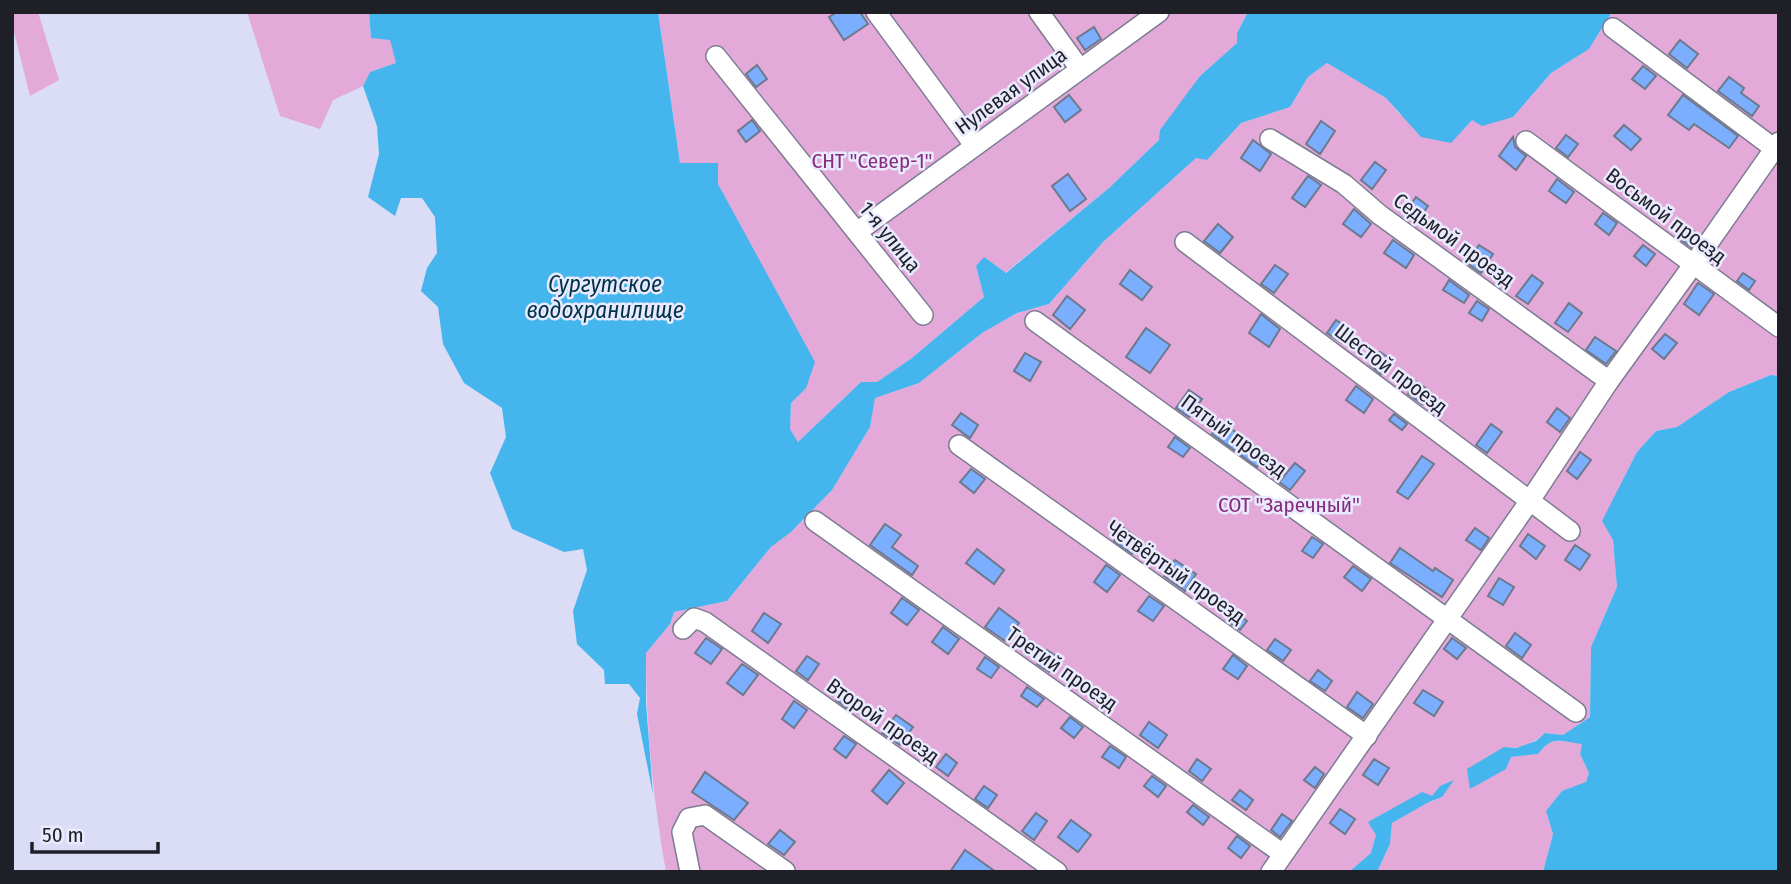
<svg xmlns="http://www.w3.org/2000/svg" width="1791" height="884" font-family="'Fira Sans Condensed',sans-serif">
<rect width="100%" height="100%" fill="#dbdcf5"/>
<!-- green -->
<g fill="#e3a9d9">
<path d="M12,12H38L59,80L30,96L12,24Z"/>
<path d="M247,12H369L371,38L390,39L396,63L370,72L363,86L333,100L320,129L280,116Z"/>
<path d="M658,12H1248L1237,33V43L1200,76L1159,140L1109,188L1005,273L984,258L976,266L984,297L912,358L877,382H861L798,442L790,429L791,403L806,387L742,230L718,184V163H680Z"/>
<path d="M1612,12H1779V376L1771,375L1729,392L1677,427L1656,431L1637,452L1603,521L1613,540L1617,587L1591,647L1590,717L1563,735L1545,733C1533,744 1520,749 1504,747L1471,788L1488,778L1510,757L1537,754C1554,734 1560,743 1583,743L1580,754L1589,773L1586,783L1562,791L1546,811L1553,834L1543,872H1377L1390,844L1392,823L1429,802L1442,797L1432,796L1369,822L1376,835L1371,853L1349,872H666C653,799 646,727 646,653L670,624L674,612L727,601L771,547L791,532L832,490L870,427L875,398L919,383L982,333L1017,313L1049,304L1103,242L1196,158L1207,159L1241,123L1290,107L1308,77L1327,63L1386,98L1400,115L1472,119L1513,117L1551,73L1589,49Z"/>
</g>
<!-- water -->
<g fill="#44b5ed">
<path d="M369,12H658L680,163H718V184L815,362L806,388L791,403L790,429L798,442L861,382H877L912,358L984,297L976,266L984,257L1006,273L1109,188L1159,140L1160,130L1200,76L1237,43V33L1248,12H1612L1589,49L1551,73L1513,117L1482,126L1472,120L1451,143L1421,137L1386,98L1327,63L1308,77L1290,107L1241,123L1207,160L1196,158L1103,242L1049,304L1017,313L982,333L919,383L875,398L870,427L832,490L791,532L771,547L727,601L674,612L670,624L646,653V703L653,794L637,714L640,698L629,684H605L604,670L577,644L573,611L587,570L583,549L564,552L512,529L490,473L506,437L502,408L464,383L443,344L438,307L421,291L427,268L437,253L435,217L422,198H401L395,216L368,197L379,154L377,126L363,86L370,72L396,63L390,40L371,38Z"/>
<path d="M1771,375L1779,376V872H1543L1553,834L1546,811L1562,791L1586,782L1589,773L1580,754L1582,744C1561,742 1553,734 1538,754L1511,757L1506,769L1470,789L1467,769L1504,747L1516,748L1536,741L1545,733L1563,735L1590,717L1591,647L1617,587L1613,540L1602,521L1637,452L1656,431L1677,427L1729,392Z"/>
<path d="M1454,780L1442,797L1429,802L1392,823L1390,844L1377,872H1349L1371,853L1376,835L1368,822L1422,792L1432,796L1440,786Z"/>
</g>
<!-- building -->
<g fill="#7baefe" stroke="#6c798c" stroke-width="2">
<path d="M837,12H860L868,24L844,40L829,17Z"/>
<path d="M1094,27L1101,39L1085,50L1077,38Z"/>
<path d="M1680,40L1698,54L1687,68L1669,54Z"/>
<path d="M757,65L767,79L756,87L746,74Z"/>
<path d="M1643,66L1656,76L1645,89L1632,79Z"/>
<path d="M1729,77L1744,88L1741,93L1759,106L1752,116L1718,91Z"/>
<path d="M1069,95L1081,110L1065,122L1054,107Z"/>
<path d="M1683,95L1738,136L1729,148L1694,124L1689,130L1668,115Z"/>
<path d="M752,120L760,131L746,142L738,131Z"/>
<path d="M1321,121L1335,131L1320,154L1306,144Z"/>
<path d="M1624,125L1641,139L1631,150L1614,136Z"/>
<path d="M1566,135L1578,144L1568,157L1556,148Z"/>
<path d="M1513,137L1515,147L1526,156L1516,170L1499,156Z"/>
<path d="M1253,140L1271,154L1260,171L1241,158Z"/>
<path d="M1375,162L1386,170L1372,189L1361,180Z"/>
<path d="M1068,174L1086,199L1070,211L1052,186Z"/>
<path d="M1308,176L1321,185L1305,207L1292,198Z"/>
<path d="M1557,179L1574,192L1566,203L1549,191Z"/>
<path d="M1416,197L1428,206L1416,223L1404,214Z"/>
<path d="M1354,209L1371,224L1361,237L1343,224Z"/>
<path d="M1603,213L1617,223L1609,235L1595,224Z"/>
<path d="M1218,224L1233,237L1220,253L1204,241Z"/>
<path d="M1686,225L1699,235L1691,247L1677,237Z"/>
<path d="M1393,240L1414,255L1406,268L1384,253Z"/>
<path d="M1479,245L1493,254L1481,273L1467,263Z"/>
<path d="M1643,245L1655,254L1646,266L1634,256Z"/>
<path d="M1275,265L1288,274L1274,293L1261,284Z"/>
<path d="M1130,270L1152,287L1142,300L1120,284Z"/>
<path d="M1743,273L1755,281L1749,290L1737,281Z"/>
<path d="M1532,275L1543,283L1528,304L1516,296Z"/>
<path d="M1449,280L1469,295L1464,303L1443,290Z"/>
<path d="M1698,283L1714,294L1699,315L1684,304Z"/>
<path d="M1067,296L1085,310L1070,329L1053,315Z"/>
<path d="M1477,301L1489,309L1482,321L1469,313Z"/>
<path d="M1569,303L1582,313L1568,332L1555,323Z"/>
<path d="M1261,314L1280,329L1269,347L1249,333Z"/>
<path d="M1336,320L1351,330L1342,343L1327,333Z"/>
<path d="M1146,328L1170,345L1150,373L1126,357Z"/>
<path d="M1665,334L1677,343L1664,359L1652,349Z"/>
<path d="M1595,337L1616,351L1606,364L1586,350Z"/>
<path d="M1380,352L1392,360L1381,374L1370,365Z"/>
<path d="M1025,353L1041,362L1030,381L1014,371Z"/>
<path d="M1417,382L1431,392L1422,404L1408,394Z"/>
<path d="M1356,386L1373,399L1364,413L1346,400Z"/>
<path d="M1189,390L1202,399L1189,417L1176,408Z"/>
<path d="M1557,408L1570,418L1560,432L1547,422Z"/>
<path d="M961,413L978,425L970,438L952,425Z"/>
<path d="M1394,414L1407,424L1402,430L1389,420Z"/>
<path d="M1221,421L1266,455L1257,467L1212,434Z"/>
<path d="M1491,424L1502,432L1487,453L1476,445Z"/>
<path d="M1175,437L1190,448L1183,457L1168,447Z"/>
<path d="M1580,452L1591,460L1577,479L1567,471Z"/>
<path d="M1422,456L1434,464L1408,499L1397,492Z"/>
<path d="M1295,463L1305,471L1290,490L1279,482Z"/>
<path d="M971,469L985,479L974,493L960,482Z"/>
<path d="M885,524L901,535L892,547L918,566L912,575L870,545Z"/>
<path d="M1124,528L1142,542L1132,554L1114,541Z"/>
<path d="M1475,528L1489,538L1481,550L1466,540Z"/>
<path d="M1528,534L1545,546L1536,559L1520,546Z"/>
<path d="M1312,537L1323,544L1313,558L1302,551Z"/>
<path d="M1575,545L1590,555L1580,570L1565,560Z"/>
<path d="M1400,548L1433,571L1435,568L1453,580L1442,597L1390,563Z"/>
<path d="M977,549L1004,570L994,584L966,563Z"/>
<path d="M1175,560L1196,574L1185,591L1164,576Z"/>
<path d="M1106,565L1120,575L1107,592L1094,582Z"/>
<path d="M1353,566L1371,579L1362,591L1344,577Z"/>
<path d="M1499,578L1514,587L1503,605L1488,596Z"/>
<path d="M1149,596L1164,606L1153,621L1138,611Z"/>
<path d="M902,598L919,610L907,625L891,613Z"/>
<path d="M999,608L1019,623L1005,641L985,627Z"/>
<path d="M1234,612L1247,621L1240,630L1227,621Z"/>
<path d="M764,613L781,624L768,643L752,631Z"/>
<path d="M943,627L959,639L948,654L932,642Z"/>
<path d="M1515,633L1531,645L1522,658L1506,646Z"/>
<path d="M706,638L722,649L711,664L695,653Z"/>
<path d="M1452,638L1466,648L1457,659L1444,649Z"/>
<path d="M1275,639L1291,650L1283,661L1267,650Z"/>
<path d="M1047,650L1059,658L1049,672L1037,664Z"/>
<path d="M1233,655L1247,666L1238,679L1223,669Z"/>
<path d="M807,656L819,664L808,680L796,671Z"/>
<path d="M985,657L999,667L991,678L977,669Z"/>
<path d="M742,664L758,675L743,695L727,683Z"/>
<path d="M1318,670L1332,681L1325,691L1310,681Z"/>
<path d="M1027,687L1044,699L1037,707L1021,696Z"/>
<path d="M844,689L859,699L851,711L836,700Z"/>
<path d="M1423,690L1443,702L1434,716L1414,703Z"/>
<path d="M1357,692L1373,704L1363,718L1347,707Z"/>
<path d="M794,701L807,710L794,728L782,719Z"/>
<path d="M896,715L913,727L900,745L882,733Z"/>
<path d="M1070,717L1083,727L1074,738L1061,728Z"/>
<path d="M1149,722L1167,735L1158,748L1140,735Z"/>
<path d="M844,736L856,744L846,758L834,749Z"/>
<path d="M1110,746L1126,757L1119,768L1102,757Z"/>
<path d="M946,754L957,763L948,776L936,767Z"/>
<path d="M1197,759L1211,769L1202,781L1189,771Z"/>
<path d="M1374,759L1389,768L1378,785L1363,775Z"/>
<path d="M1315,767L1324,774L1315,788L1304,780Z"/>
<path d="M889,770L904,783L887,804L872,791Z"/>
<path d="M705,772L748,803L734,820L692,792Z"/>
<path d="M1152,776L1166,786L1158,797L1144,786Z"/>
<path d="M984,786L997,795L988,808L975,799Z"/>
<path d="M1240,790L1253,800L1246,810L1232,800Z"/>
<path d="M1193,805L1209,817L1203,825L1187,812Z"/>
<path d="M1340,809L1355,819L1345,834L1330,823Z"/>
<path d="M1036,813L1047,821L1034,840L1022,831Z"/>
<path d="M1282,814L1292,821L1280,837L1271,830Z"/>
<path d="M1071,820L1091,835L1078,852L1058,837Z"/>
<path d="M780,830L795,842L784,855L768,844Z"/>
<path d="M1237,836L1250,846L1241,858L1228,848Z"/>
<path d="M965,850L996,872H950Z"/>
</g>
<g fill="none" stroke-linecap="round" stroke-linejoin="round">
<!-- street casing -->
<g stroke="#7c7d93" stroke-width="22">
<g id="street">
<path d="M876,12L974,145"/>
<path d="M1039,12L1080,69"/>
<path d="M1613,28L1779,152"/>
<path d="M716,56L923,315"/>
<path d="M1270,139L1344,184L1380,215L1609,381"/>
<path d="M1526,141L1779,327"/>
<path d="M857,232L1159,12"/>
<path d="M1185,242L1570,531"/>
<path d="M1035,321L1576,712"/>
<path d="M959,445L1367,736"/>
<path d="M815,521L1283,854"/>
<path d="M683,629L694,618L705,622L1057,872"/>
<path d="M690,872L682,832L689,818L705,815L785,871"/>
<path d="M1271,872L1529,502L1609,381L1693,265L1779,142"/>
</g>
</g>
<!-- street -->
<use href="#street" stroke="#fff" stroke-width="19"/>
</g>
<g text-anchor="middle" dominant-baseline="central" stroke-width="5" stroke-linejoin="round" paint-order="stroke">
<!-- street labels -->
<g font-size="21" fill="#1f1f28" stroke="#e9eafe">
<text transform="translate(1011 91) rotate(-36)">Нулевая улица</text>
<text transform="translate(1666 216) rotate(37)">Восьмой проезд</text>
<text transform="translate(890 237) rotate(51)">1-я улица</text>
<text transform="translate(1454 240) rotate(36)">Седьмой проезд</text>
<text transform="translate(1391 369) rotate(37)">Шестой проезд</text>
<text transform="translate(1234 436) rotate(36)">Пятый проезд</text>
<text transform="translate(1176 572) rotate(35)">Четвёртый проезд</text>
<text transform="translate(1062 669) rotate(35)">Третий проезд</text>
<text transform="translate(883 721) rotate(35)">Второй проезд</text>
</g>
<!-- park labels -->
<g font-size="21" fill="#882b7d" stroke="#e9eafe">
<text x="872" y="161">СНТ "Север-1"</text>
<text x="1289" y="505">СОТ "Заречный"</text>
</g>
<!-- water labels -->
<g font-size="23" font-style="italic" fill="#003349" stroke="#e9eafe">
<text x="605" y="284">Сургутское<tspan x="605" dy="26">водохранилище</tspan></text>
</g>
</g>
<!-- border -->
<rect width="1791" height="884" fill="none" stroke="#1f1f28" stroke-width="28"/>
<!-- scale -->
<path d="M32 842v10h126v-10" fill="none" stroke="#1f1f28" stroke-width="3.5"/>
<text x="42" y="842" font-size="21" fill="#1f1f28" stroke="#e9eafe" stroke-width="5" paint-order="stroke">50 m</text>
</svg>
